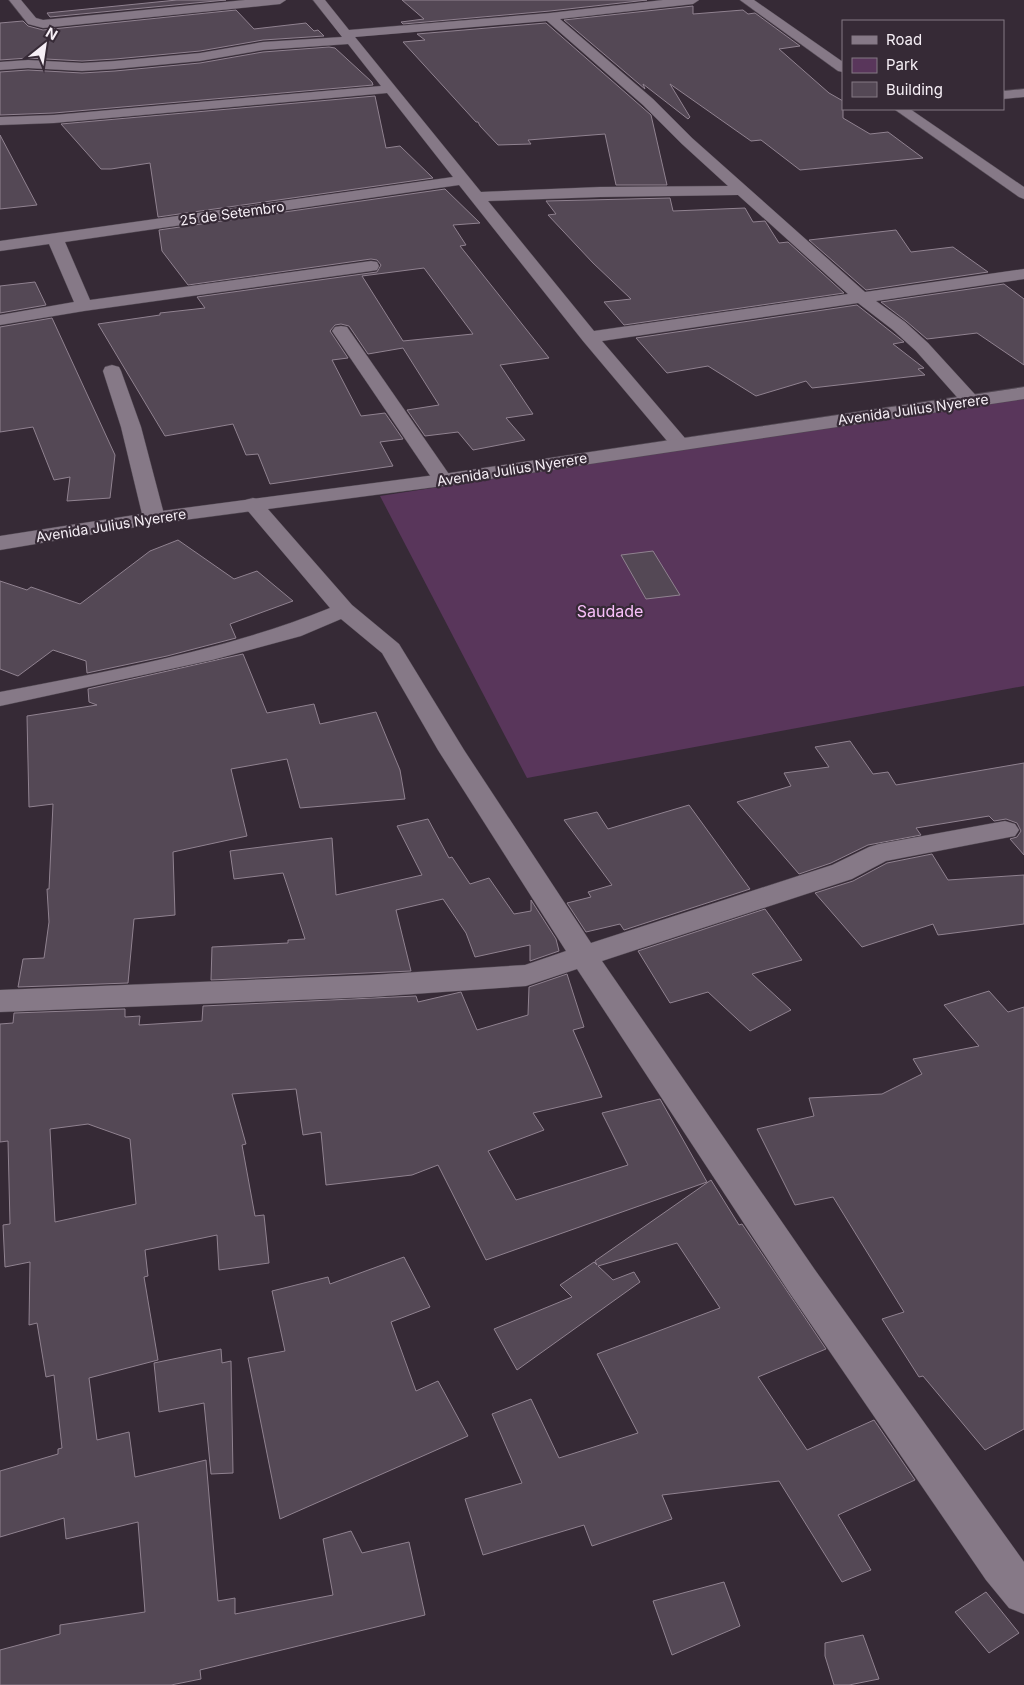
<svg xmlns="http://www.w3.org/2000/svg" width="1024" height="1685" font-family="Inter,sans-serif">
<rect width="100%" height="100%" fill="#362a36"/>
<!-- green -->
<path fill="#59365b" d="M1024,397V686L527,778L380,496Z"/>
<!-- building -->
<g fill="#544855" stroke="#908290" fill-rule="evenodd">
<path d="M177,0H226L50,17L47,13Z"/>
<path d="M402,0H647L550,11L403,24L401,22L424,19Z"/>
<path d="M693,6V14L743,10L748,14L755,13L800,46L779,49L829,93L843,101V118L870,134L888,132L923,158L800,170L761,140L751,141L670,84L690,117L688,119L643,84L645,89L564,20Z"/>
<path d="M236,10L254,29L306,23L314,31L318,30L324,36L263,40L200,51L115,59L82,61L28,58L0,60V23L23,21L28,26L43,30Z"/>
<path d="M546,23L651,115L667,185H616L605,134L528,140L531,144L498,145L480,126L478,122H476L403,42L425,40L417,34Z"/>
<path d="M329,47L335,48L372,82L373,85L54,113L0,115V72L28,70L82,73L115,71L200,63L263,52Z"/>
<path d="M375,96L386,148L400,146L433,178L158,217L150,163L111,169H101L61,124Z"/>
<path d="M0,135L37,205L0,209Z"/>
<path d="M445,189L480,223L453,225L466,245L460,246L549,358L500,365L533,414L506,418L525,440L473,450L458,432L425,436L407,410L439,405L403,348L368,354L349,326L341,324L335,325L330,331L348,358L332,360L361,416L385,413L403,439L380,442L393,466L270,484L258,454L246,455L233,424L165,436L98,324L160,315V313L205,308L197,297L377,272L381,265L377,260L371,259L188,285L162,251L159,230ZM424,268L473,334L403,341L362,276Z"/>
<path d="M670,198L673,211L745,208L753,222L765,221L779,243L788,242L844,293L624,325L604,302L631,299L593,263L548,215L556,214L546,201Z"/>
<path d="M896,230L911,252L953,247L988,272L866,290L809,240Z"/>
<path d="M35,282L46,305L0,313V286Z"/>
<path d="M1004,284L1024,299V365L977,333L927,339L906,321L881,302Z"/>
<path d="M857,305L904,342L893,344L924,368L918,369L925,375L812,388L806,381L756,396L708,366L667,373L636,338Z"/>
<path d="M52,318L115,455L110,498L67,501L70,477L54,480L33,427L0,432V327Z"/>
<path d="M178,540L234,579L257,571L293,601L230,624L236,638L167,656L87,673L86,661L53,650L18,676L0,669V581L27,590L31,587L80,604L150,551Z"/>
<path d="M653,551L680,595L646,599L621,555Z"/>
<path d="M243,654L267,713L314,704L320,724L376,712L400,770L405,799L300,808L287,759L231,769L247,836L173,852L175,915L134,919L128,983L18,987L23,959L44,958L49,922L47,889H49L53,804L29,807L27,716L97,705L89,702L88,689Z"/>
<path d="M850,741L873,774L888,772L896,785L1024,763V855L1010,839L1017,837L1021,831L1017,823L1006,819L994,821L989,816L916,828L921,835L868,845L831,863L799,874L737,802L791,786L784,773L829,767L815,747Z"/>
<path d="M689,805L750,889L624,930L620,924L586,932L567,903L591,897L588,892L612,885L564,820L597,812L608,829Z"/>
<path d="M428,819L449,858L452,857L470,884L489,878L514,914L531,911V900L556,939L559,951L530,961V945L475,957L466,933L443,899L396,910L411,971L211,980L212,947L288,943V940L305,939L283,873L234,879L230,851L332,838L336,895L422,875L397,826Z"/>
<path d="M932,854L948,880L1024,875V924L938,935L933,924L862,947L815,893L853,881L887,863Z"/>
<path d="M765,909L802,960L752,974L791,1010L750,1031L708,992L670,1003L638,951Z"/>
<path d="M567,974L584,1027L573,1030L602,1097L533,1113L544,1130L488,1151L516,1200L628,1165L602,1113L660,1099L707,1182L486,1260L438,1165L412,1175L326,1185L321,1132L303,1135L296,1089L232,1094L246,1144L242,1145L255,1216L264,1215L269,1263L219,1270L217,1235L145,1250L148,1276L144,1277L158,1360L89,1378L97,1440L129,1432L135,1477L206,1460L218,1601L235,1598V1614L333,1595L323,1539L351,1531L362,1553L409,1542L425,1615L200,1670L201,1679L171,1685H0V1650L60,1634V1625L145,1612L138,1522L66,1539L64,1518L0,1537V1471L58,1454V1449L62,1448L54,1375L46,1377L37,1323L29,1325L30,1262L5,1267L3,1225L10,1224L8,1141L0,1142V1024L13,1023L14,1013L125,1009V1017L140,1016L139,1025L202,1021L203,1006L416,996L418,1002L461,992L477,1030L528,1015L529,987ZM88,1124L130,1139L136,1204L55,1222L50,1129Z"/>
<path d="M989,991L1008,1012L1024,1007V1429L985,1450L923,1376L919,1377L882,1319L904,1312L833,1197L795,1205L757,1129L814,1116L809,1098L882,1094L922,1074L913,1059L979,1046L944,1005Z"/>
<path d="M711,1180L739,1225L742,1224L826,1349L758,1377L807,1450L874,1420L915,1480L838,1515L871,1570L842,1582L779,1481L662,1495L672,1519L592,1546L584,1525L483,1555L465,1499L522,1483L492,1414L531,1399L559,1458L638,1433L597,1354L720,1308L677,1243L598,1266L613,1280L634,1272L640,1282L517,1370L494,1329L572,1297L560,1285L594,1262L597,1265L595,1261Z"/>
<path d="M404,1257L430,1307L391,1322L416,1391L438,1381L468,1436L280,1519L248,1358L285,1351L272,1291L328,1277L330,1284Z"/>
<path d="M221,1349L222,1363L231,1361L233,1473L211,1474L204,1403L159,1412L154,1363Z"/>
<path d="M724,1582L740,1626L672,1655L653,1601Z"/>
<path d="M986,1592L1019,1633L989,1653L955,1612Z"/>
<path d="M863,1635L879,1679L849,1685H834L825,1656V1643Z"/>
</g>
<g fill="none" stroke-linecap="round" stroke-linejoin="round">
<!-- minor casing -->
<g stroke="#514852" stroke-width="1">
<g id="minor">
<path d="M9,0H21L36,18L43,20L245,0H286L280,4L43,28L28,24Z"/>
<path d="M313,0H325L349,30L550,13L663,0H699L693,4L560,19L653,99L692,138L865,292L1024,269V279L876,301L905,322L928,343L981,401L978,405L971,407L964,405L916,351L893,330L858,303L602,341L690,444L687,448L680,450L673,448L583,341L459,185L65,242L90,300L371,261L377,262L379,266L377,270L371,271L84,311L0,325V315L74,302L49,244L0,251V241L453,177L387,93L54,123L0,125V117L54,115L381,86L348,44L263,50L200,61L115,69L82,71L28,68L0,70V62L28,60L82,63L115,61L200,53L263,42L342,37ZM547,21L643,105L682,144L728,186L600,187L481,192L355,37ZM738,195L848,294L594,331L488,201L600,197Z"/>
<path d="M740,0H754L843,62V72L838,71Z"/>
<path d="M1024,89V97L1003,99V91Z"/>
<path d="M894,109H910L1024,187V199L1019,197Z"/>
<path d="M341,326L347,327L453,480L450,484L443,486L436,484L433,480L332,331L335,327Z"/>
<path d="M112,365L119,367L121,371L141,427L165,518L162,523L154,524L146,523L143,518L121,427L103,371L105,367Z"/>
<path d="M253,498L260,500L352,605L399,644L464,750L591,943L832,865L869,847L879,844L1005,821L1015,824L1019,830L1015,836L886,861L852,879L602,961L815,1270L1024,1562V1614L1009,1608L986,1580L789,1292L577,969L526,986L371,997L0,1012V990L371,975L525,965L566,951L438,750L382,653L341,619L301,636L212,660L0,706V692C109,671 227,650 330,608L242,504L246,500Z"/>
</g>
</g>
<!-- tertiary casing -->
<g stroke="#514852" stroke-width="1">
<path id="tertiary" d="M1024,387V399L443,486L154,524L0,550V536L154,512L443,474Z"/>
</g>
<!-- minor -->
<use href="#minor" fill="#867987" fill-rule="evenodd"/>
<!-- tertiary -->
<use href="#tertiary" fill="#867987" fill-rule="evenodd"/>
</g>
<g text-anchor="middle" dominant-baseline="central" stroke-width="4.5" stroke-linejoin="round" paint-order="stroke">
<!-- far-street labels -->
<g font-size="14" fill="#f6eff6" stroke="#362a36">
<text transform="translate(232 213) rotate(-8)">25 de Setembro</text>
<text transform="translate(913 409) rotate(-8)">Avenida Julius Nyerere</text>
<text transform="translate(512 469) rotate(-9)">Avenida Julius Nyerere</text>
<text transform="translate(111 525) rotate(-9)">Avenida Julius Nyerere</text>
</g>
<!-- park labels -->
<g font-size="16" fill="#f9c0fa" stroke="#362a36">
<text x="610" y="611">Saudade</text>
</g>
</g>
<!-- legend -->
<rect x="842" y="20" width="162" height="90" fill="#362a36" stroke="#837983"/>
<rect x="852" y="36" width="25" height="8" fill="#867987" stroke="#837983"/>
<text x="886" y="45" font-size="15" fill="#f6eff6">Road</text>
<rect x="852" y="58" width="25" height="15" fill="#59365b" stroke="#837983"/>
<text x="886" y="70" font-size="15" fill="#f6eff6">Park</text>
<rect x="852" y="82" width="25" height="15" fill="#544855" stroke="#837983"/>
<text x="886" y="95" font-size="15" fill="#f6eff6">Building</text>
<!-- north arrow -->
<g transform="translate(45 45) rotate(30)" stroke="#362a36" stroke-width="4" paint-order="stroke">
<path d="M0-4L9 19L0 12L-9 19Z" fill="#f6eff6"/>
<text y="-8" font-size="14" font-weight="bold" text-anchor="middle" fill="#f6eff6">N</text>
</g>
</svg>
